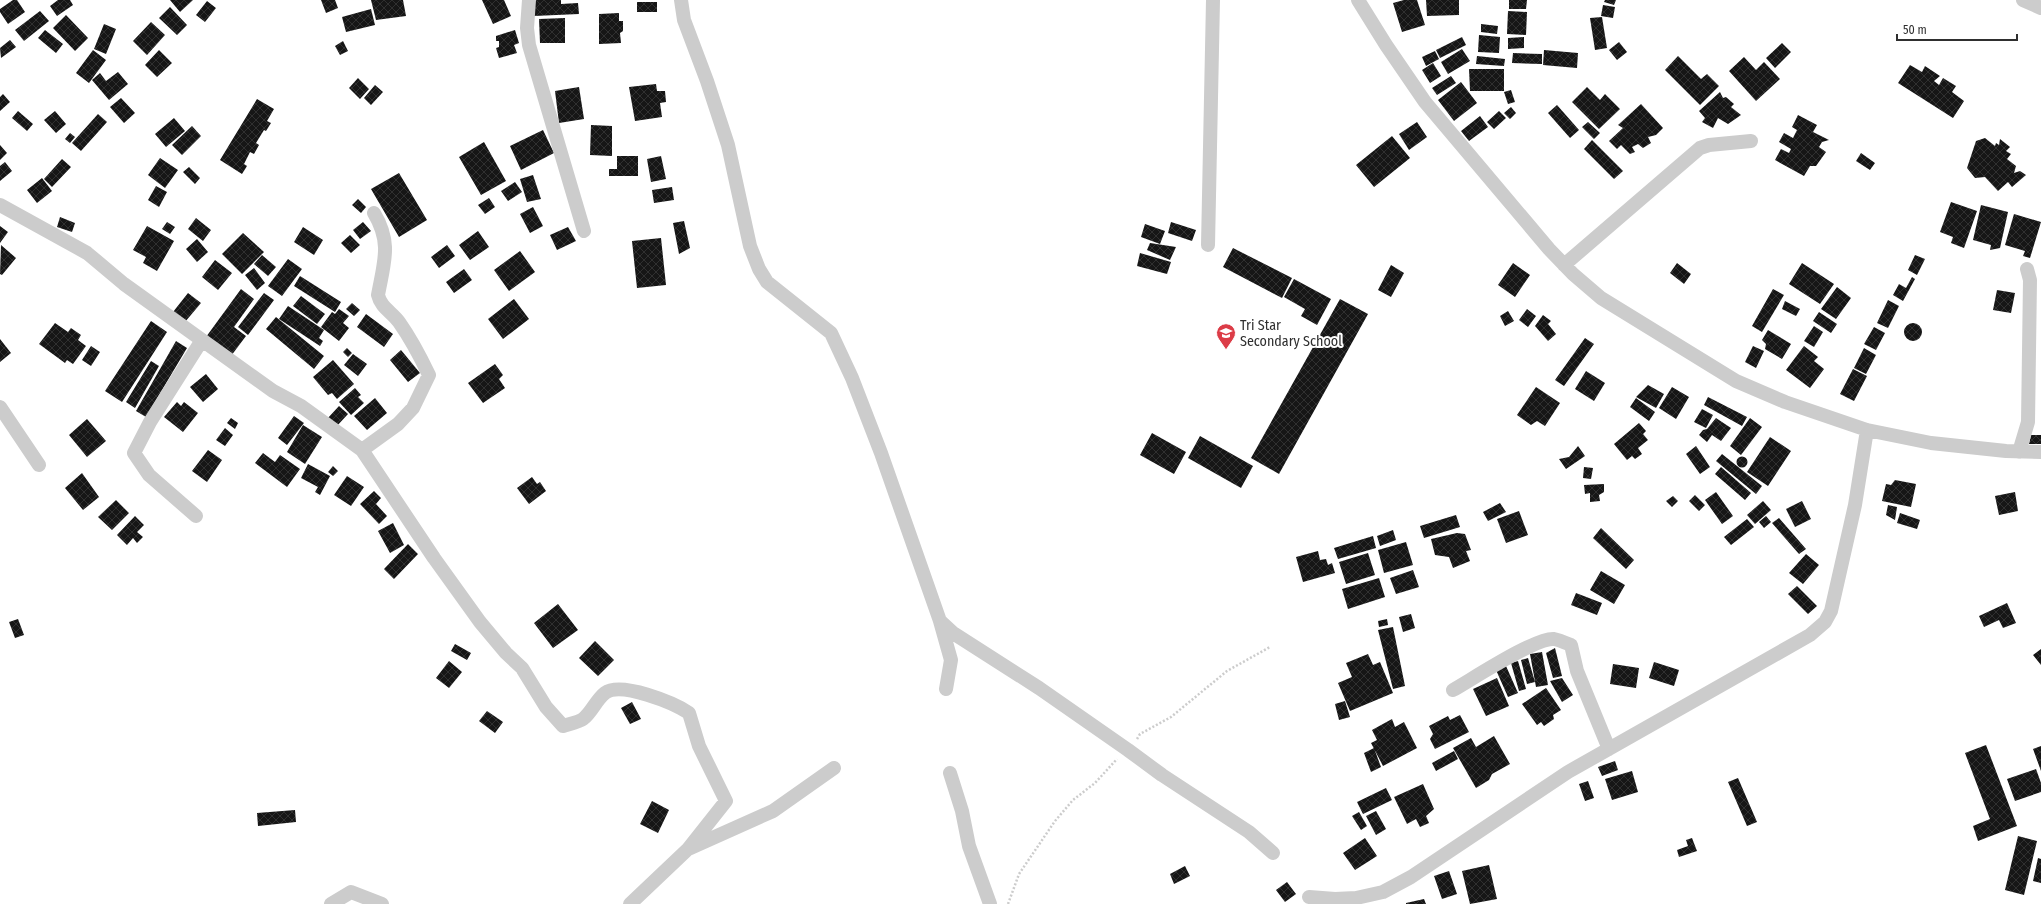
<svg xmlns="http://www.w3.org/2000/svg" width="2041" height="904" font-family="'Fira Sans Condensed',sans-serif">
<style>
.building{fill:url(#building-cross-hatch)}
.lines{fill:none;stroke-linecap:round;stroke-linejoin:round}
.path{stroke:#ccc;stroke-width:2.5;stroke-dasharray:2 2;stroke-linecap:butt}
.street{stroke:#ccc;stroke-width:14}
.labels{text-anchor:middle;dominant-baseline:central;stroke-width:4;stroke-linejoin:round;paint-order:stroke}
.poi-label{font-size:14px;fill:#2f2f2f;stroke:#fff;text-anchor:start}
</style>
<defs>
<pattern id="building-cross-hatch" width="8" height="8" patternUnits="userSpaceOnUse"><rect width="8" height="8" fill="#161616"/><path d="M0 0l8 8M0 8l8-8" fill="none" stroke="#303030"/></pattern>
</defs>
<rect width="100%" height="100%" fill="#fff"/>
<path class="building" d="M 13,0 L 17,0 L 25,12 L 8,24 L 0,12 L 0,9 Z
M 58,0 L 70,0 L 73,5 L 57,16 L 50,6 Z
M 170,0 L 193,0 L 180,12 Z
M 321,0 L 335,0 L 338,8 L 326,13 Z
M 371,0 L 403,0 L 406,16 L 376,20 Z
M 482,0 L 504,0 L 511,16 L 493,24 Z
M 533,0 L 561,0 L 561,4 L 578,3 L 579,14 L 534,16 Z
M 1404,0 L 1417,0 L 1425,25 L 1402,32 L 1393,3 Z
M 1426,0 L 1459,0 L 1459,15 L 1427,16 Z
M 1509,0 L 1527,0 L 1526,9 L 1509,9 Z
M 1605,0 L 1616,0 L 1614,5 L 1604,2 Z
M 207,1 L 216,8 L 205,22 L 196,15 Z
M 637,2 L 657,2 L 657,12 L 637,12 Z
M 1603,5 L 1615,7 L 1613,18 L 1601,16 Z
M 170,7 L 187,25 L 177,35 L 159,18 Z
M 371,9 L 375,25 L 346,32 L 342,17 Z
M 40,11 L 49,21 L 24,41 L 15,30 Z
M 1508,11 L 1527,12 L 1526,35 L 1507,34 Z
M 619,13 L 619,21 L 623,21 L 623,31 L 620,33 L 621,43 L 599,44 L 599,14 Z
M 66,15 L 88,38 L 75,51 L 53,28 Z
M 1602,17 L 1607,48 L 1595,50 L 1590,18 Z
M 565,18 L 565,43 L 540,43 L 539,19 Z
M 151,22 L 165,35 L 147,55 L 133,41 Z
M 104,24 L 116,29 L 106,54 L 94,49 Z
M 1481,24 L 1498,26 L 1497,34 L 1481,32 Z
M 45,30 L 63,44 L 56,53 L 38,38 Z
M 515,30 L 519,43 L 514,45 L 517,53 L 499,58 L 496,48 L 499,47 L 499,41 L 496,41 L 496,36 Z
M 1479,35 L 1500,37 L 1499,53 L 1478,52 Z
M 1462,37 L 1466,45 L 1440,58 L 1436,50 Z
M 1524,37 L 1524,48 L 1508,49 L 1508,38 Z
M 10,40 L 16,47 L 1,58 L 0,48 Z
M 343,41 L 348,51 L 340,55 L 335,46 Z
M 1619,42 L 1627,52 L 1617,60 L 1609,50 Z
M 1782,43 L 1791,52 L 1775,68 L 1766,58 Z
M 1462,49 L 1470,61 L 1448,74 L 1441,62 Z
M 93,50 L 106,60 L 89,83 L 76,73 Z
M 159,50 L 172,63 L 157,77 L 145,65 Z
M 1544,50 L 1578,53 L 1577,68 L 1543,65 Z
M 1435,51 L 1439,59 L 1426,66 L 1422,57 Z
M 1513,53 L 1542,54 L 1542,64 L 1512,63 Z
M 1477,56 L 1505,59 L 1504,66 L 1476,64 Z
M 1678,56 L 1701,79 L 1707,74 L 1719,86 L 1700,105 L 1665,70 Z
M 1744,57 L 1756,70 L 1764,62 L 1780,79 L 1756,101 L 1729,71 Z
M 1433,63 L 1441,76 L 1430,83 L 1422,70 Z
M 1910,65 L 1922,72 L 1925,66 L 1940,76 L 1934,81 L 1939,85 L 1943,78 L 1956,86 L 1952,92 L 1964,101 L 1953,118 L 1898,83 Z
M 1469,69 L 1504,69 L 1504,91 L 1470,91 Z
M 118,72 L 128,84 L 109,100 L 92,80 L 100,73 L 106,81 Z
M 1451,76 L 1456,83 L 1437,95 L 1432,88 Z
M 358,78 L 369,89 L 360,99 L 349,88 Z
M 1461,82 L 1477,103 L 1454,121 L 1438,100 Z
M 656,84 L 657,91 L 665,91 L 666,102 L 660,103 L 662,117 L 635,121 L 629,87 Z
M 375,85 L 383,92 L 371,105 L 364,98 Z
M 579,87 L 584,119 L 559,123 L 555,91 Z
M 1587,87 L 1600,100 L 1605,94 L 1620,109 L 1599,129 L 1572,102 Z
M 1511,90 L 1515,102 L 1508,104 L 1504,92 Z
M 1720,92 L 1723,98 L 1726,97 L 1734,104 L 1731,107 L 1741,115 L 1728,124 L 1718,118 L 1713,128 L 1702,122 L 1705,118 L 1699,111 Z
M 3,94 L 10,102 L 0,111 L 0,97 Z
M 121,98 L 135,113 L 124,123 L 110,107 Z
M 257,99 L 274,109 L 267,121 L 271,123 L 266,131 L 264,130 L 256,143 L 259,145 L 254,154 L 250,152 L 244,164 L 247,166 L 242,174 L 220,160 Z
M 1641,104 L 1663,128 L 1656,135 L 1648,137 L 1651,143 L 1643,148 L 1638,144 L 1632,147 L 1635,152 L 1630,154 L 1621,145 L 1617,149 L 1609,141 L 1623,128 L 1618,125 Z
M 1557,105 L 1579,130 L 1570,138 L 1548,113 Z
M 1511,107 L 1516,113 L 1510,119 L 1504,113 Z
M 18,111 L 33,124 L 27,131 L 12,118 Z
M 55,111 L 66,124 L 56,133 L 44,120 Z
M 1499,111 L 1506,118 L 1494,129 L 1487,122 Z
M 98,114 L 107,122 L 81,151 L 72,143 Z
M 1798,115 L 1817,125 L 1813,132 L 1829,140 L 1822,142 L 1819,147 L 1826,152 L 1816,166 L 1810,166 L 1804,176 L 1775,160 L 1781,149 L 1789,153 L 1791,149 L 1779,142 L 1784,133 L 1793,138 L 1797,130 L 1792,127 Z
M 1480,116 L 1488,127 L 1469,141 L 1461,131 Z
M 174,118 L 185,131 L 166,147 L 155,134 Z
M 1417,122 L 1427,137 L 1409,150 L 1399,134 Z
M 1588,122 L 1600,133 L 1594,139 L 1582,127 Z
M 591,125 L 612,126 L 612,156 L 590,155 Z
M 192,126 L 201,136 L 182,155 L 172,145 Z
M 543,130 L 554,153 L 521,170 L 510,146 Z
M 70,133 L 75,137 L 70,143 L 65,139 Z
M 1392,136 L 1410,158 L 1374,187 L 1356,165 Z
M 1985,138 L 1995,146 L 1996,143 L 1999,145 L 2000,139 L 2010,147 L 2006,151 L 2011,154 L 2007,159 L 2016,166 L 2014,173 L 2020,171 L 2026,175 L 2012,187 L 2008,182 L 1998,191 L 1985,177 L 1975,178 L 1967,168 L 1976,141 Z
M 1592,140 L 1623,171 L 1614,179 L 1584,149 Z
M 484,142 L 506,181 L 481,195 L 459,157 Z
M 0,145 L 7,153 L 0,160 Z
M 1861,153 L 1875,163 L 1870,170 L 1856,161 Z
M 617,156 L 638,156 L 638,176 L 609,176 L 609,169 L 617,169 Z
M 661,156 L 666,179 L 651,182 L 647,159 Z
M 160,158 L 178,170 L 165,188 L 148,175 Z
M 62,159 L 71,167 L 52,187 L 44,179 Z
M 5,162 L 12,171 L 0,181 L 0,166 Z
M 189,167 L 200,178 L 195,184 L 183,172 Z
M 399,173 L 427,220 L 399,237 L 371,189 Z
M 533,175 L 541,199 L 527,202 L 520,179 Z
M 42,178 L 52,191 L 37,203 L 27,190 Z
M 515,182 L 522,192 L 508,201 L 501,191 Z
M 156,186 L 167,192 L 159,207 L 148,200 Z
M 672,187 L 674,200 L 654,203 L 652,190 Z
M 489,198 L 495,207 L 485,214 L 478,205 Z
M 358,199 L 366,207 L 361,213 L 352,205 Z
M 1951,202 L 1977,211 L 1964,248 L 1951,243 L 1953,237 L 1940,232 Z
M 1981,205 L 2008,212 L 2000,248 L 1990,250 L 1991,245 L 1973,240 Z
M 533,207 L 543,226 L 530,233 L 520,214 Z
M 2014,214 L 2041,222 L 2030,258 L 2023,256 L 2025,251 L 2005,245 Z
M 60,217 L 75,223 L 72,232 L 57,227 Z
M 196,218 L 211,230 L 203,241 L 188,229 Z
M 684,221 L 690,248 L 679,254 L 673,223 Z
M 167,222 L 175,227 L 170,234 L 162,229 Z
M 363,222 L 371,231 L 360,239 L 353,230 Z
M 1171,222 L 1196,230 L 1192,241 L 1168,233 Z
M 1145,224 L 1165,231 L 1160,244 L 1141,237 Z
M 0,226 L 8,232 L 0,243 Z
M 147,226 L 174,241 L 157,271 L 143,263 L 146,257 L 133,250 Z
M 303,227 L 323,240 L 314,255 L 294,242 Z
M 568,227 L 576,241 L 557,250 L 550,235 Z
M 478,231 L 489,247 L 470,260 L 459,245 Z
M 243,233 L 264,252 L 242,274 L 222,254 Z
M 350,235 L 360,245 L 351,253 L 341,243 Z
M 661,238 L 666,285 L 637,288 L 632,241 Z
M 197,239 L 208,252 L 197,262 L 186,249 Z
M 1150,243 L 1176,247 L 1170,260 L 1147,250 Z
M 1,245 L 16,258 L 2,275 L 0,274 Z
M 447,245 L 455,256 L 439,268 L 431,257 Z
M 1233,248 L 1292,278 L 1282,298 L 1223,267 Z
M 520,251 L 535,272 L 509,291 L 494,270 Z
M 1140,253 L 1171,262 L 1167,274 L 1137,266 Z
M 262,255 L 276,267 L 268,276 L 254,264 Z
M 1915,255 L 1925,259 L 1917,275 L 1908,270 Z
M 288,259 L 302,269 L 282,296 L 268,286 Z
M 215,260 L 232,273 L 218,290 L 202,277 Z
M 1513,263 L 1530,275 L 1515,297 L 1498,285 Z
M 1677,263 L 1691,274 L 1684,284 L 1670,273 Z
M 1802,263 L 1834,284 L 1820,304 L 1789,284 Z
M 1391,265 L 1404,273 L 1391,297 L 1378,290 Z
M 254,268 L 265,283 L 257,290 L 245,275 Z
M 464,269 L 472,280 L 454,293 L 446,282 Z
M 300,276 L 341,302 L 335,312 L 294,286 Z
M 1912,277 L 1915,279 L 1903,301 L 1893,295 L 1899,284 L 1906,288 Z
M 1294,279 L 1331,299 L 1317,325 L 1301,316 L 1305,309 L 1284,297 Z
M 1837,287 L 1851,298 L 1836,319 L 1821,309 Z
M 241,289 L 254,299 L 234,327 L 246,336 L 231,356 L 206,337 Z
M 1773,289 L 1784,295 L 1762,332 L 1752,326 Z
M 1997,290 L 2015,293 L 2011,313 L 1993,310 Z
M 188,293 L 201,303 L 185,322 L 173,312 Z
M 264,293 L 274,300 L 248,335 L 238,327 Z
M 301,296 L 325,314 L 317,324 L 293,306 Z
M 514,299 L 529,319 L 503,339 L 488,319 Z
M 1340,299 L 1368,314 L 1279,474 L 1251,458 Z
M 1888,300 L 1899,306 L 1888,328 L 1877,323 Z
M 1785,301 L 1800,309 L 1796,316 L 1782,309 Z
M 352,303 L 360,310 L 354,316 L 346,309 Z
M 288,306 L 324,330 L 319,338 L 323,341 L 320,346 L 279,319 Z
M 339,309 L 349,316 L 343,323 L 349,328 L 339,341 L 321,327 L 332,312 L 335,314 Z
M 1527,309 L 1536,316 L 1528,327 L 1519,320 Z
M 1508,311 L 1514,321 L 1505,326 L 1500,316 Z
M 1819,312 L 1837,324 L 1831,333 L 1813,321 Z
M 366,314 L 393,334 L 384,347 L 357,327 Z
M 1543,315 L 1551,321 L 1548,324 L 1556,334 L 1548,341 L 1535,326 Z
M 276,317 L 324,356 L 314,369 L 266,329 Z
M 151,321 L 167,332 L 122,402 L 105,391 Z
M1904 332a9 9 0 1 1 18 0a9 9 0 1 1-18 0Z
M 55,323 L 68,332 L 71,328 L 81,335 L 78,340 L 86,346 L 73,364 L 67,360 L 65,363 L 39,344 Z
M 1814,326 L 1823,332 L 1814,347 L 1804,341 Z
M 1874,327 L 1885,333 L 1876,350 L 1864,344 Z
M 1768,330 L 1791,344 L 1782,359 L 1765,349 L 1766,344 L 1762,340 Z
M 1585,338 L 1594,344 L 1564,386 L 1555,380 Z
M 0,339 L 11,353 L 0,362 Z
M 176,341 L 187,348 L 146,417 L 136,411 Z
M 91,346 L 100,352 L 91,366 L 82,360 Z
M 1753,346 L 1764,351 L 1756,368 L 1745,362 Z
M 1804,346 L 1818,357 L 1814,361 L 1824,369 L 1810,388 L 1786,370 Z
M 347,348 L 352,353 L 348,357 L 343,352 Z
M 1864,348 L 1876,355 L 1866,374 L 1854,368 Z
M 401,350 L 420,373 L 408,382 L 390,360 Z
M 353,354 L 367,364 L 358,376 L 344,365 Z
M 333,360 L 354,384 L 337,399 L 332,393 L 328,395 L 313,377 Z
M 151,361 L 159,366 L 135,408 L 126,402 Z
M 495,364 L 503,375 L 499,379 L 505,388 L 483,403 L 468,383 Z
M 1853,369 L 1867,376 L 1854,401 L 1840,394 Z
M 1586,371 L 1605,383 L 1594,401 L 1575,389 Z
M 206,374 L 218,389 L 203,402 L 190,387 Z
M 1648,385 L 1664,394 L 1656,408 L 1636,397 Z
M 1536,387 L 1560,403 L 1545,426 L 1537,421 L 1531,425 L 1517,415 Z
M 1672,387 L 1689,397 L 1676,419 L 1659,408 Z
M 355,388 L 361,395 L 358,397 L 364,403 L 351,415 L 339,402 Z
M 1708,397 L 1747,417 L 1742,426 L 1704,405 Z
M 375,398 L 387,413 L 367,430 L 354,416 Z
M 1636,398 L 1655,412 L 1649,421 L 1630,407 Z
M 177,402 L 181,406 L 184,402 L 198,413 L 183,432 L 164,417 Z
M 339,406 L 348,414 L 336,427 L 327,419 Z
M 1702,409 L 1713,415 L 1706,428 L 1694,422 Z
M 294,416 L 304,423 L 287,445 L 278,438 Z
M 231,418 L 238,423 L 235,429 L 227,423 Z
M 1716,418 L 1731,428 L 1721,441 L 1712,435 L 1707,442 L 1699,435 L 1703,430 L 1707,429 Z
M 1750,418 L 1762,427 L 1741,455 L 1730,446 Z
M 87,419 L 106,441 L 87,457 L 69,435 Z
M 1639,423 L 1646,431 L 1643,434 L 1648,440 L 1638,448 L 1642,454 L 1635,459 L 1632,456 L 1627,460 L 1614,444 Z
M 303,425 L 322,437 L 305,464 L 287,452 Z
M 225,428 L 233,435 L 225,446 L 216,440 Z
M 1152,433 L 1186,452 L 1174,474 L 1140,455 Z
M 2031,435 L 2041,435 L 2041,444 L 2029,444 Z
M 1200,436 L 1253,466 L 1241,488 L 1188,458 Z
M 1770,437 L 1791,451 L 1768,486 L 1747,472 Z
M 1578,446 L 1585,456 L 1566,469 L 1559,459 L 1569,457 Z
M 1696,446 L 1710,467 L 1700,474 L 1686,454 Z
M 208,450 L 222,460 L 207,482 L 192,471 Z
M 263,453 L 275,462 L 280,455 L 300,469 L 287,487 L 255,463 Z
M 1722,454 L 1762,486 L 1756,494 L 1716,461 Z
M1736.5 462a5.5 5.5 0 1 1 11 0a5.5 5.5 0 1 1-11 0Z
M 308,464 L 330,476 L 320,495 L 315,492 L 318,487 L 301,478 Z
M 333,466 L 338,471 L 333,476 L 328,472 Z
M 1584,467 L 1593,468 L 1591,479 L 1583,478 Z
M 1721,467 L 1751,493 L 1745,500 L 1715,474 Z
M 82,473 L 99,497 L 83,510 L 65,488 Z
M 347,476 L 364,487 L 351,506 L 334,495 Z
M 532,477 L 537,484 L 540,482 L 546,491 L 529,504 L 517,488 Z
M 1895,480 L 1916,484 L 1911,507 L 1882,501 L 1886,484 L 1891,485 Z
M 1604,484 L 1604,492 L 1599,495 L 1600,501 L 1590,502 L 1590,493 L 1585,494 L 1584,485 Z
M 374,491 L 381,498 L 376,504 L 387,516 L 379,524 L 360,504 Z
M 1716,492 L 1733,516 L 1722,524 L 1705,500 Z
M 2015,492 L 2018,511 L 1999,515 L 1995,496 Z
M 1695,495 L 1705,505 L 1699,511 L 1689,501 Z
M 1673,496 L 1678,501 L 1672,507 L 1666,501 Z
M 116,500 L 129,513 L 112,530 L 98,517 Z
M 1763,501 L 1771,510 L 1755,524 L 1747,515 Z
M 1802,501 L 1811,519 L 1795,527 L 1786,509 Z
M 1500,503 L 1506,512 L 1488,521 L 1483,512 Z
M 1888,505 L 1897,507 L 1895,520 L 1886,515 Z
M 1519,511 L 1528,535 L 1506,543 L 1497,519 Z
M 1900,513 L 1920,520 L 1917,529 L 1897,523 Z
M 1456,515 L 1460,527 L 1424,538 L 1420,526 Z
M 135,516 L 144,525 L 137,532 L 143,537 L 137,543 L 133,538 L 127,545 L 117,535 Z
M 1766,516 L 1771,522 L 1764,528 L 1759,522 Z
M 1779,518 L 1806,549 L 1799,554 L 1772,523 Z
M 1747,519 L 1754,527 L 1731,545 L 1724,537 Z
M 393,523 L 404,545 L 390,553 L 378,531 Z
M 1601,528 L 1634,560 L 1626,569 L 1593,538 Z
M 1393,530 L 1396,540 L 1380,546 L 1377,536 Z
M 1457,533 L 1465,534 L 1471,550 L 1466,551 L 1470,561 L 1453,568 L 1449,557 L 1435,555 L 1431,539 Z
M 1373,536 L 1376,548 L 1338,559 L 1334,548 Z
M 1406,542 L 1413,565 L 1384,573 L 1378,550 Z
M 408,544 L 418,554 L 394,579 L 384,569 Z
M 1318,551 L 1320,560 L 1326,559 L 1328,565 L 1332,563 L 1335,573 L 1303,582 L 1296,557 Z
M 1368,553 L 1375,575 L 1346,584 L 1339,562 Z
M 1806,554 L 1819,565 L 1803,584 L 1789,573 Z
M 1413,570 L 1419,587 L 1396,594 L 1390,578 Z
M 1601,571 L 1625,585 L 1614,604 L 1590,590 Z
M 1379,578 L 1385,597 L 1348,609 L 1342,589 Z
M 1797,586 L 1817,606 L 1808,614 L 1788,594 Z
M 1576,593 L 1602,603 L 1597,615 L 1571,605 Z
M 2007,603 L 2016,623 L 2003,628 L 1999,620 L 1984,627 L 1979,616 Z
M 558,604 L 578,630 L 553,648 L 534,623 Z
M 1411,614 L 1415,628 L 1403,632 L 1399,617 Z
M 18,619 L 24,635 L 15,638 L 9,622 Z
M 1387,619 L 1388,625 L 1379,627 L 1378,621 Z
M 1393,627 L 1405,686 L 1393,689 L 1378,630 Z
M 595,641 L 614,660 L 598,676 L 579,658 Z
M 455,644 L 471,653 L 467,660 L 451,651 Z
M 1555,648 L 1562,676 L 1553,678 L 1546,653 Z
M 2041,649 L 2041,665 L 2033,655 Z
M 1542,652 L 1548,685 L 1536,687 L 1530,654 Z
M 1368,654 L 1373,665 L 1380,662 L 1393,693 L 1350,711 L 1338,683 L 1352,677 L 1346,663 Z
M 1528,658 L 1535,682 L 1527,684 L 1521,660 Z
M 449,661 L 462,672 L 449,688 L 436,678 Z
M 1518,661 L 1526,689 L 1519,691 L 1511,663 Z
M 1654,662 L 1679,670 L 1674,686 L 1649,678 Z
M 1613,664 L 1639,668 L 1636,688 L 1610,684 Z
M 1506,666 L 1518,693 L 1508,697 L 1496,670 Z
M 1497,678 L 1509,706 L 1486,716 L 1473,689 Z
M 1562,678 L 1573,695 L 1562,702 L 1550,681 Z
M 1546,688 L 1561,710 L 1553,715 L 1554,719 L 1544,726 L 1541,722 L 1537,725 L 1522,704 Z
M 1345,701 L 1350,717 L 1339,720 L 1335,704 Z
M 632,702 L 641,719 L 630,724 L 621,708 Z
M 487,711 L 503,722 L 495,733 L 479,721 Z
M 1460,715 L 1469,732 L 1435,749 L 1430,739 L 1433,734 L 1429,726 L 1448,716 L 1450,720 Z
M 1392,719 L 1395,727 L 1404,722 L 1417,748 L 1383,766 L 1371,743 L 1377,740 L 1372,730 Z
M 1494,736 L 1510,764 L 1492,774 L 1489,780 L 1476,788 L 1453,748 L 1471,738 L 1476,747 Z
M 1986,745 L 2017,826 L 1978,841 L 1973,826 L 1990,819 L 1965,753 Z
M 2041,746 L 2041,771 L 2033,749 Z
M 1374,748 L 1381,767 L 1371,772 L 1364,753 Z
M 1454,751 L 1458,759 L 1436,771 L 1432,763 Z
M 1615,761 L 1618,770 L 1602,776 L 1598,767 Z
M 2036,769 L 2041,783 L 2041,792 L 2015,801 L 2007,779 Z
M 1632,771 L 1638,792 L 1612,800 L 1605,779 Z
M 1738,778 L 1757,822 L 1747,826 L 1728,782 Z
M 1588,781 L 1594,798 L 1585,801 L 1579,784 Z
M 1423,784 L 1434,809 L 1426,816 L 1429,823 L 1420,827 L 1416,819 L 1407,824 L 1394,797 Z
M 1386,788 L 1392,800 L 1363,814 L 1357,802 Z
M 652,801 L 669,810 L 658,833 L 640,824 Z
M 295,810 L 296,822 L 258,826 L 257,813 Z
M 1376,811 L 1386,829 L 1376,835 L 1366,816 Z
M 1359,812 L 1367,826 L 1361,830 L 1352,816 Z
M 2018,836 L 2037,841 L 2024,895 L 2005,890 Z
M 1365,838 L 1377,856 L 1355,870 L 1343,853 Z
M 1692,838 L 1697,851 L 1679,857 L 1677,850 L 1688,846 L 1686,840 Z
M 2038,858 L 2041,859 L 2041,883 L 2033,881 Z
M 1489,865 L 1497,899 L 1470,904 L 1462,871 Z
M 1185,866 L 1190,876 L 1174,884 L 1170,874 Z
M 1449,871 L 1457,894 L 1442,899 L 1434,876 Z
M 1287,882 L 1296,894 L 1285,902 L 1276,890 Z
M 1424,899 L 1426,904 L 1406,904 L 1406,903 Z"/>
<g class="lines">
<path class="path" d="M 1137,739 L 1140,734 L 1171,717 L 1227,671 L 1270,647
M 1008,904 L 1019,874 L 1055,821 L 1073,800 L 1095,783 L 1117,759"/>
<path class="street" d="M 529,0 L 527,28 L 529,45 L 584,231
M 681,0 L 684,20 L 707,81 L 728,145 L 750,246 L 759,269 L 767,282 L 831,333 L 852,378 L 881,453 L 940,621 L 951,660 L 946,689
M 1358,0 L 1386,45 L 1425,102 L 1549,249 L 1573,274 L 1601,298 L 1736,381 L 1785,402 L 1867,430 L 1931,443 L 2006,451 L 2041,452
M 2023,0 L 2041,8
M 0,205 L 87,253 L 124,284 L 273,391 L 301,406 L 362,450 L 434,558 L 480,622 L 506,653 L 522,668 L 546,707 L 563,726 C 569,724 579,722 583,719 C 592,712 596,700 605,693 C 621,681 674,703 689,713 L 699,746 L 726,801 L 688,849
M 1208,245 L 1213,0
M 1564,265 L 1700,148 L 1709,145 L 1751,141
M 0,407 L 39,465
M 362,450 L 398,424 L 413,408 L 429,375 C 420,356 411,339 399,322 C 392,312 381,308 378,295 C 384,262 392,243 374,213
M 2019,452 L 2028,422 L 2030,280 L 2027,269
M 196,516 L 149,475 L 134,453 L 150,422 L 202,340
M 940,621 L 953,633 L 1039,688 L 1128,750 L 1162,775 L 1249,832 L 1273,853
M 1453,690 C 1471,680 1536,637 1554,639 C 1559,640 1566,643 1571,645 L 1577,671 L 1609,749
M 950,773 L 962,811 L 969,846 L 990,904
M 1309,897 L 1335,899 L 1356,898 L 1383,892 L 1411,877 L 1568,772 L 1810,635 L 1825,622 L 1831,611 L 1855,505 L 1867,430
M 331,904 L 351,892 L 382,904
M 630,904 L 688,849 L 773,811 L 834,768"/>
</g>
<defs>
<symbol id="school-pin" viewBox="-11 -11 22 30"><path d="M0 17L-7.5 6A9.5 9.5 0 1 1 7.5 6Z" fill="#dc3c47" stroke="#fff"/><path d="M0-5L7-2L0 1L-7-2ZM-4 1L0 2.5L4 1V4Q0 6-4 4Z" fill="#fff"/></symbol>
</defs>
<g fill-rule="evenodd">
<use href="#school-pin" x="1215" y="322" width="22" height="30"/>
</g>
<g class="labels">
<g class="poi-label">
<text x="1240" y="325">Tri Star<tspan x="1240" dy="16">Secondary School</tspan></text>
</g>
</g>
<path d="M1897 34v6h120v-6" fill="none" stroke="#2f2f2f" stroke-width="2"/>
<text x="1903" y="34" font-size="12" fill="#2f2f2f" stroke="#ffffff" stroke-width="3" paint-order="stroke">50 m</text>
</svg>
